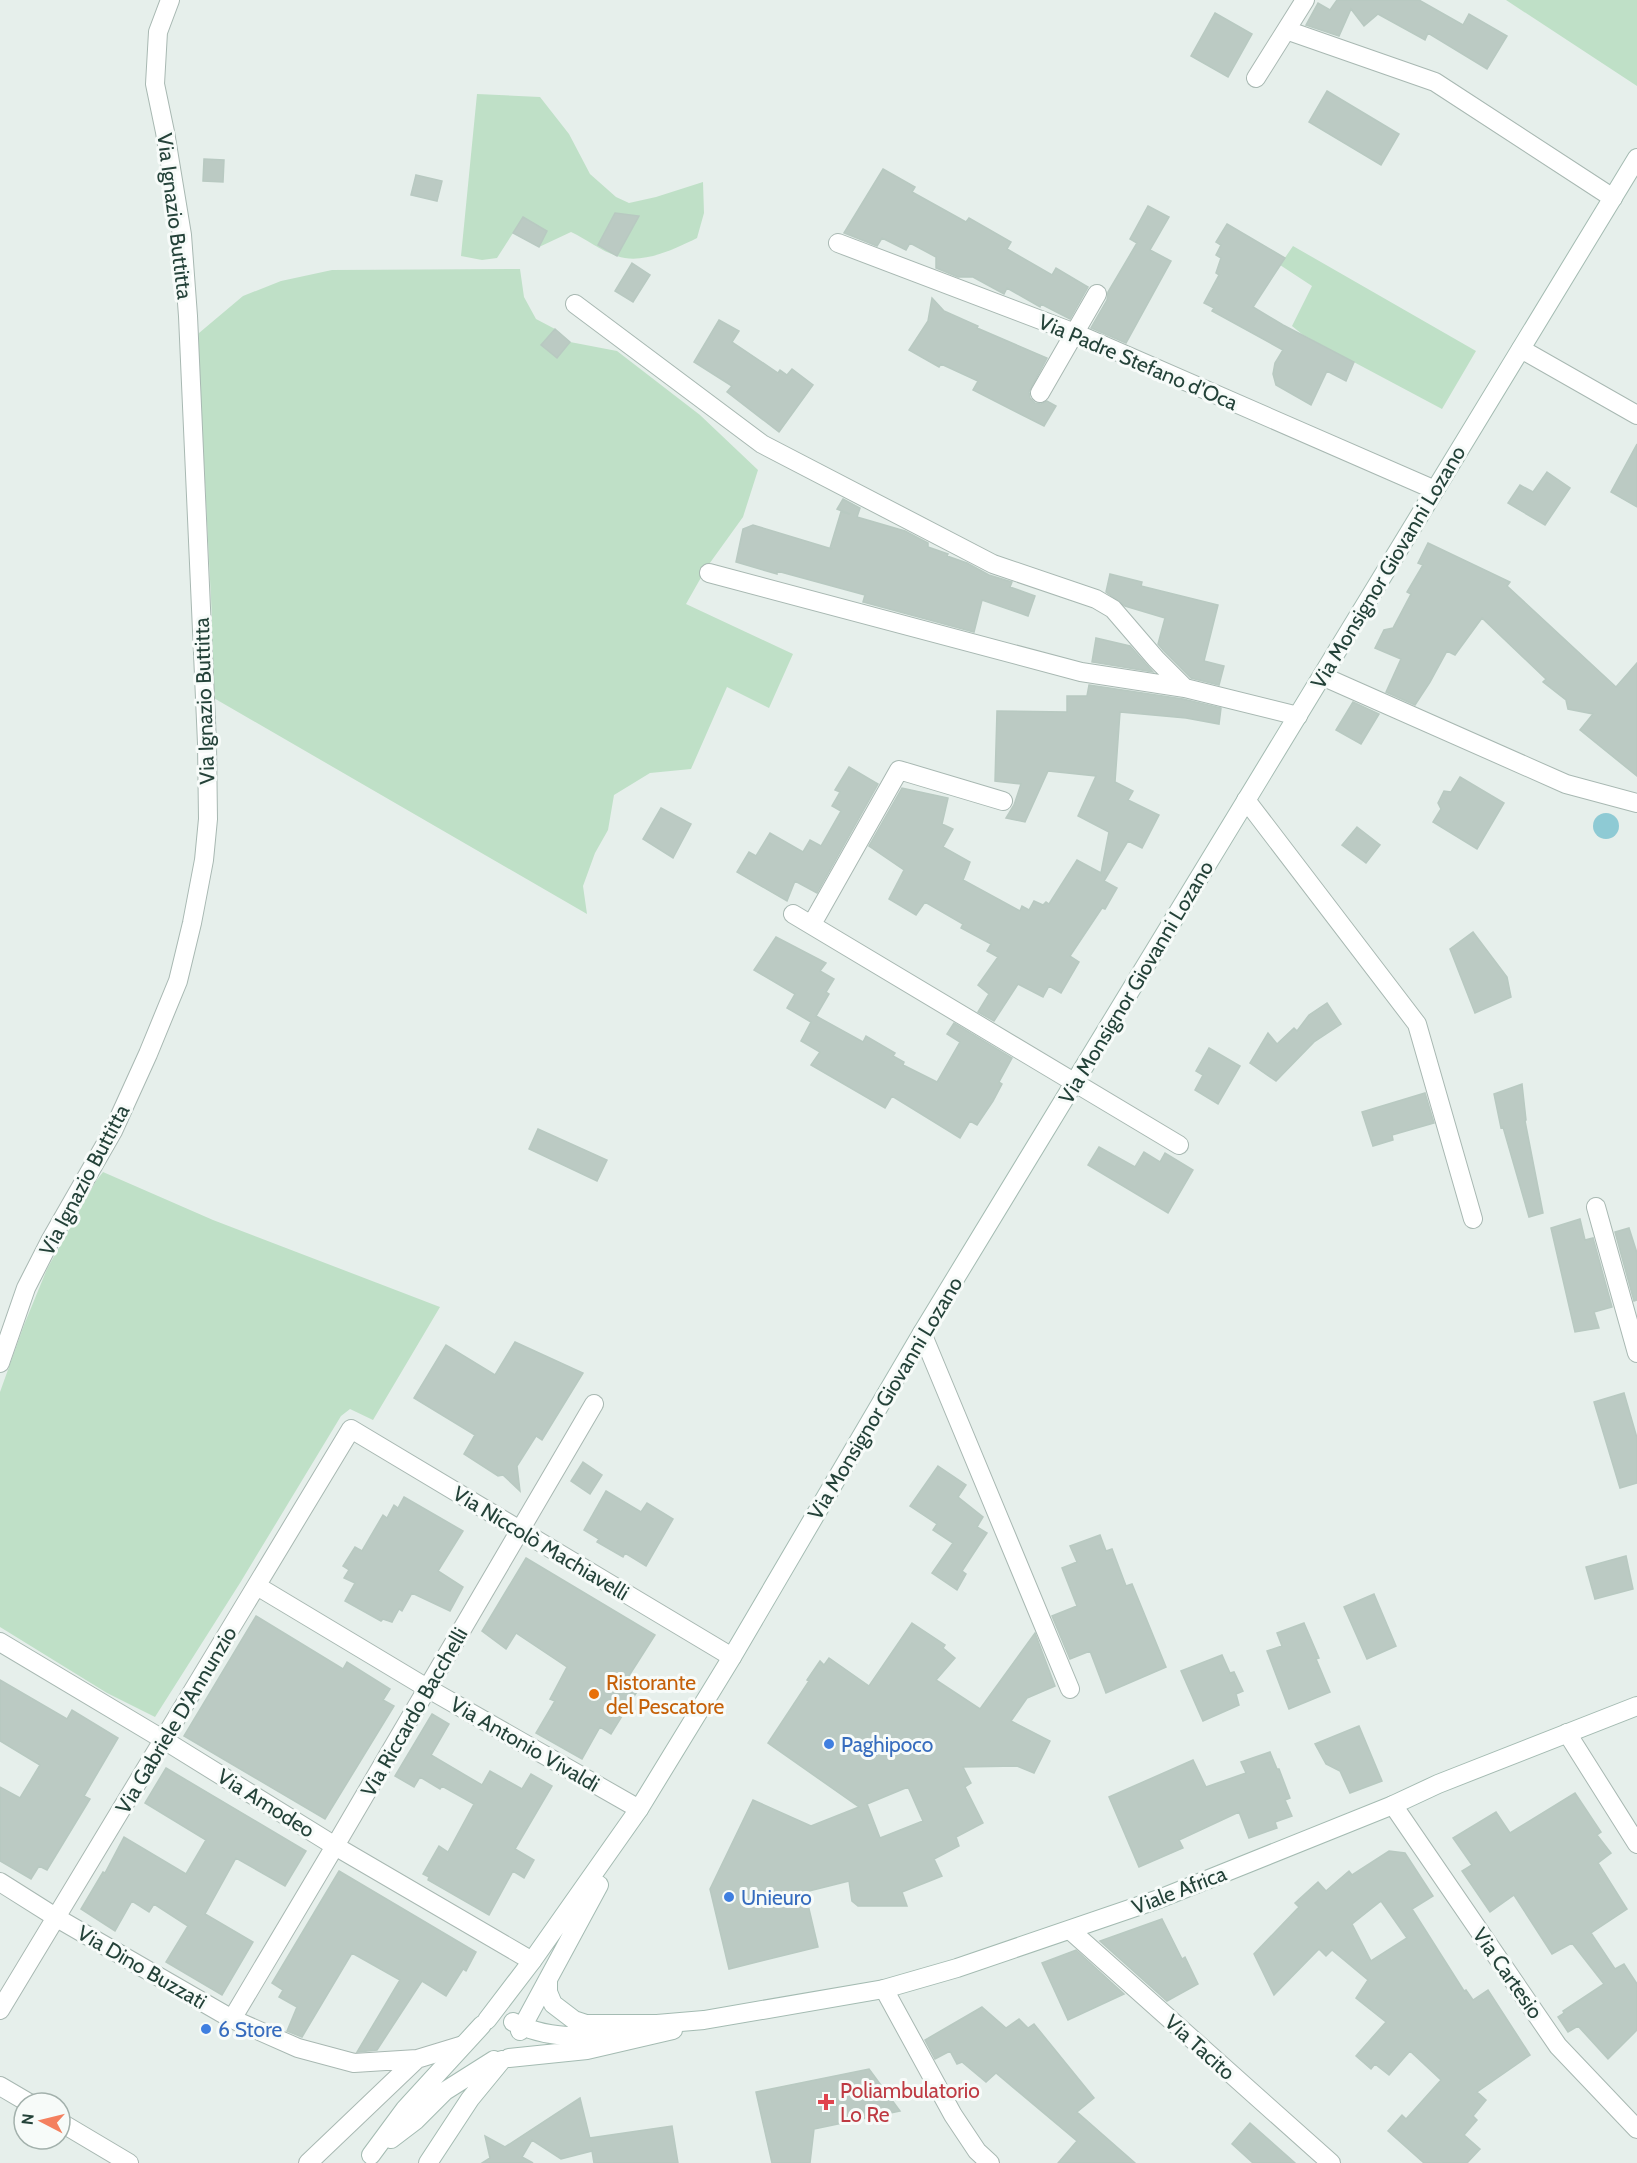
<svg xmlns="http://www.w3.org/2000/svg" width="1637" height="2163" font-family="Cabin,sans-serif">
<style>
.green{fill:#bfe0c7}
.water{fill:#8ecad4}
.building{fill:#bbcac3;stroke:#b8c9c1;stroke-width:1.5;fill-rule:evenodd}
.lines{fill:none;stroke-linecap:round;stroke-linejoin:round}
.minor-casing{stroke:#a8b8b2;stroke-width:20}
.secondary-casing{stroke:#a4bbb2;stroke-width:20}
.minor{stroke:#fff;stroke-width:18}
.secondary{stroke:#fff;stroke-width:18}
.food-dot{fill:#e8710a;stroke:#f7fbf9;stroke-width:2}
.shop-dot{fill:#3f7fe0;stroke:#f7fbf9;stroke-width:2}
.health-dot{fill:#e0444e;stroke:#f7fbf9;stroke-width:2}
.labels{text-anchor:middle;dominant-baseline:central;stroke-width:6;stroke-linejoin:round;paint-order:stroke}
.street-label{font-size:21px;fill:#244239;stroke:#f7fbf9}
.food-label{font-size:21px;fill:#c56008;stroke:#f7fbf9;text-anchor:start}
.shop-label{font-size:21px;fill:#366cbe;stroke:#f7fbf9;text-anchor:start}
.health-label{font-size:21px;fill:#be3a42;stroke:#f7fbf9;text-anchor:start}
</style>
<rect width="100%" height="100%" fill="#e6efeb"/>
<path class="green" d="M 1506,0 L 1637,0 L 1637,86 Z
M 477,94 L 540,97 L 569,134 L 590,174 L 616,197 L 629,203 L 656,197 L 703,182 L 704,213 L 697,238 C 675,249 642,265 617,256 C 601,251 586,239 571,232 L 539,247 L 513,233 L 497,258 L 482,260 L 461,256 Z
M 1293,246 L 1476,351 L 1442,409 L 1303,335 L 1292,326 L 1312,286 L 1280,265 Z
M 520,269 L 524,297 L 536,319 L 555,329 L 570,342 L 617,351 L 700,415 L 758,470 L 743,517 L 707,567 L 686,604 L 793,654 L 769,708 L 727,687 L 691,769 L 650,773 L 614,795 L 608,830 L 595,853 L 583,886 L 587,914 L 212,697 L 212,618 L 198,346 L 199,333 L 243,296 L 281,281 L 332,270 Z
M 103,1172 L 213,1220 L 440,1307 L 373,1420 L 350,1409 L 341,1416 L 240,1583 L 155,1717 L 107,1693 L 0,1627 L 0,1392 L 24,1325 L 47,1269 L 96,1181 Z"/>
<path class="water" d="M1593 826a13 13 0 1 1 26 0a13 13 0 1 1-26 0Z"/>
<path class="building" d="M 1337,0 L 1419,0 L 1463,25 L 1469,14 L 1507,36 L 1487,69 L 1428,33 L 1425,40 L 1378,14 L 1364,26 L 1351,9 L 1339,36 L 1306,25 L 1318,3 L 1330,10 Z
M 1215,13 L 1252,34 L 1228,77 L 1191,56 Z
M 1327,91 L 1399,134 L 1381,165 L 1309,122 Z
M 204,159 L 224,160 L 223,182 L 203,181 Z
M 883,169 L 915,187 L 912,192 L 966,222 L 969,218 L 1011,242 L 1007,249 L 1052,275 L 1056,268 L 1088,287 L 1070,319 L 1041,304 L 1040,307 L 1007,288 L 1004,294 L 973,277 L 958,277 L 936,268 L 936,257 L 910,243 L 906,250 L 882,238 L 877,246 L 844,233 Z
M 416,175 L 442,181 L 437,201 L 411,195 Z
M 1148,206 L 1169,217 L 1150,250 L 1171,261 L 1126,343 L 1091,328 L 1107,300 L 1108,292 L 1137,243 L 1130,239 Z
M 615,213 L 639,216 L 617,256 L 598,245 Z
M 523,217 L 547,231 L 539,247 L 513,233 Z
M 1227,224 L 1285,258 L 1253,307 L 1283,325 L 1354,362 L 1346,381 L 1327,371 L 1311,405 L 1276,385 L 1273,374 L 1275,363 L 1283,350 L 1212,311 L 1214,308 L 1204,303 L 1219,275 L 1216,273 L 1221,258 L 1216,255 L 1221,245 L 1216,242 Z
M 632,263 L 650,275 L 633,302 L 615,291 Z
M 932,298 L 944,311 L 978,326 L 977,328 L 1047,358 L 1029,392 L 1030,398 L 1035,403 L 1041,404 L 1047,401 L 1056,406 L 1044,426 L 973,390 L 978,381 L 941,364 L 939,367 L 909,350 L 928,321 Z
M 719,320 L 739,331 L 732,342 L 778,373 L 780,370 L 787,375 L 792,369 L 813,385 L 779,432 L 727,392 L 732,386 L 694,362 Z
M 555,329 L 570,342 L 557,358 L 541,345 Z
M 1637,444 L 1637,507 L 1611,492 Z
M 1547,472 L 1570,488 L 1545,525 L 1508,503 L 1520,485 L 1533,492 Z
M 843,499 L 860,508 L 857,517 L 905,531 L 928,543 L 928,547 L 948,554 L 947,556 L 967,563 L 989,575 L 1012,582 L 1010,587 L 1035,596 L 1028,616 L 982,600 L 974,632 L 863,602 L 865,595 L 777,571 L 777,574 L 736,562 L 743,529 L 753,525 L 832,549 L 830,548 L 841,512 L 850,514 L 837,509 Z
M 1428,543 L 1510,582 L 1507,586 L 1616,687 L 1637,663 L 1637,776 L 1580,730 L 1593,714 L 1568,709 L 1566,700 L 1543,682 L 1546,679 L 1482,618 L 1455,655 L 1447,651 L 1430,682 L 1415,705 L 1386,692 L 1401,659 L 1375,648 L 1384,630 L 1393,628 L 1411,594 L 1407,592 L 1423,565 L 1418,563 Z
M 1110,574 L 1142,582 L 1141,586 L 1218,605 L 1204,661 L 1224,666 L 1219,685 L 1191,678 L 1164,651 L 1158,644 L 1165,618 L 1125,606 L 1106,592 Z
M 1096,638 L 1130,646 L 1153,672 L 1092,662 Z
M 1089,685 L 1183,699 L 1221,708 L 1219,724 L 1186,718 L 1120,712 L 1115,782 L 1133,791 L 1128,800 L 1159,815 L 1142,848 L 1128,841 L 1104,881 L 1117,888 L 1105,909 L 1102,908 L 1070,956 L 1079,962 L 1061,993 L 1049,986 L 1043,997 L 1018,984 L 994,1021 L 978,1012 L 989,994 L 978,985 L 998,957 L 987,951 L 991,944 L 961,928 L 963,924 L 925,902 L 916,915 L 889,899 L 904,870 L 869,846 L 902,788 L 948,798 L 942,824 L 953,829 L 943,847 L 970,862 L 963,880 L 1020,911 L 1022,906 L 1029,910 L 1034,901 L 1043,905 L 1046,902 L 1049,904 L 1077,860 L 1101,873 L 1109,832 L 1078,816 L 1096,776 L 1048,771 L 1025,822 L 1006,818 L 1014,805 L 1021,784 L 995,781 L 997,711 L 1067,712 L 1067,696 L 1087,696 Z
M 1353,702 L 1379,714 L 1361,744 L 1336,730 Z
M 849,767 L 878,784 L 817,893 L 795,881 L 787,901 L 737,872 L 749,852 L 756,856 L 770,833 L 803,852 L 810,840 L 821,846 L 841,811 L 832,806 L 840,792 L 835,790 Z
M 1460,777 L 1504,803 L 1477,849 L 1433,822 L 1441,809 L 1438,803 L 1444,791 L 1451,792 Z
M 661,808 L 691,824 L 673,858 L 643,839 Z
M 1357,827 L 1380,845 L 1366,863 L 1342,845 Z
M 1473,932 L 1507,977 L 1511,997 L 1475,1013 L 1450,949 Z
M 776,937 L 826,963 L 820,971 L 834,979 L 826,992 L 829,994 L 816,1016 L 863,1042 L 866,1036 L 895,1053 L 893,1056 L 904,1062 L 903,1065 L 937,1082 L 960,1042 L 947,1034 L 954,1023 L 1012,1058 L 999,1082 L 1002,1084 L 993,1101 L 977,1125 L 970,1121 L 960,1138 L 892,1096 L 885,1108 L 811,1065 L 820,1052 L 801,1041 L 811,1022 L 787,1008 L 795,994 L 754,970 Z
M 1327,1003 L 1341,1024 L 1314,1042 L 1276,1081 L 1250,1063 L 1268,1033 L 1277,1044 L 1294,1028 L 1297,1031 L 1309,1015 Z
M 1209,1048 L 1240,1066 L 1218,1104 L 1195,1090 L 1203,1075 L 1196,1071 Z
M 1522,1084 L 1526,1120 L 1525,1121 L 1543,1213 L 1529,1217 L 1503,1127 L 1501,1128 L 1494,1094 Z
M 1425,1093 L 1434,1123 L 1392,1135 L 1393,1140 L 1373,1146 L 1362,1112 Z
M 538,1129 L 607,1160 L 597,1181 L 529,1149 Z
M 1099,1147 L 1135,1167 L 1144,1152 L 1160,1162 L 1165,1153 L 1193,1170 L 1168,1213 L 1088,1165 Z
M 1580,1219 L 1585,1240 L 1593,1238 L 1612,1307 L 1594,1312 L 1599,1328 L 1575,1332 L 1551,1228 Z
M 1629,1228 L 1637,1253 L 1637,1300 L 1634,1301 L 1615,1232 Z
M 515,1342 L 583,1373 L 542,1440 L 536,1436 L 517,1466 L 520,1491 L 503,1475 L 498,1476 L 464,1454 L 475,1435 L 414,1398 L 446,1345 L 495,1375 Z
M 1624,1393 L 1637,1438 L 1637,1483 L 1620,1488 L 1594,1402 Z
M 583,1462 L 602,1475 L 590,1494 L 571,1481 Z
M 938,1466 L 966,1485 L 958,1497 L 983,1517 L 977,1527 L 987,1533 L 962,1571 L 966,1574 L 957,1590 L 932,1573 L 953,1543 L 933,1530 L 937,1524 L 910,1506 Z
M 606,1491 L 641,1512 L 647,1503 L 673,1519 L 646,1566 L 625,1553 L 623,1557 L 597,1542 L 599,1539 L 584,1530 Z
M 404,1497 L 463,1531 L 438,1571 L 463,1587 L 450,1611 L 412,1593 L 402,1611 L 399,1609 L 392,1622 L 383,1619 L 381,1621 L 345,1601 L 355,1583 L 344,1578 L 349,1570 L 343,1566 L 355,1547 L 362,1551 L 383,1515 L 387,1518 L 394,1505 L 398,1508 Z
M 1100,1535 L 1106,1551 L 1112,1549 L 1126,1586 L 1132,1584 L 1166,1667 L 1106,1693 L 1090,1651 L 1070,1659 L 1052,1616 L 1077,1606 L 1062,1568 L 1077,1562 L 1070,1546 Z
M 1626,1556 L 1633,1589 L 1595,1599 L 1586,1567 Z
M 526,1558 L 655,1635 L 625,1682 L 638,1690 L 611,1734 L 600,1727 L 582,1759 L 536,1733 L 555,1701 L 550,1699 L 567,1667 L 516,1633 L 506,1649 L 482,1631 Z
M 1374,1594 L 1396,1646 L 1367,1659 L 1344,1607 Z
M 256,1616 L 343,1669 L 347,1662 L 390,1689 L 383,1700 L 394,1706 L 325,1819 L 184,1736 Z
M 912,1623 L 945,1645 L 943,1648 L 955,1658 L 936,1680 L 980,1709 L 1035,1633 L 1055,1686 L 1027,1698 L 1011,1721 L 1050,1741 L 1034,1773 L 1017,1766 L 963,1767 L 971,1783 L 965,1787 L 983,1823 L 956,1837 L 959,1846 L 934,1859 L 942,1876 L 902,1892 L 907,1906 L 858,1906 L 852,1901 L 849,1881 L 805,1892 L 818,1947 L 729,1969 L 710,1889 L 753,1800 L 811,1826 L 859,1807 L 768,1743 L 809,1681 L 807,1680 L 820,1661 L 824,1665 L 829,1658 L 869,1686 ZM 908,1787 L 923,1821 L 880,1838 L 867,1804 Z
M 1304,1623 L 1319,1658 L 1316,1659 L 1330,1692 L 1289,1709 L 1267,1651 L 1282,1646 L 1277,1633 Z
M 1222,1655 L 1230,1673 L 1234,1672 L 1243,1691 L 1236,1694 L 1239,1705 L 1203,1721 L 1181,1671 Z
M 0,1680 L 67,1719 L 72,1710 L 118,1738 L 84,1796 L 90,1799 L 47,1870 L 39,1866 L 31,1879 L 0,1861 L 0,1787 L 20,1798 L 40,1765 L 0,1741 Z
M 432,1714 L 449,1724 L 431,1755 L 482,1785 L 490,1771 L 522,1789 L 531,1774 L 552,1786 L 515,1849 L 534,1860 L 524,1878 L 513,1871 L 489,1915 L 428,1880 L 429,1877 L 423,1874 L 439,1846 L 448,1852 L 474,1804 L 442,1786 L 440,1789 L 420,1777 L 414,1787 L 395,1776 Z
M 1359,1726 L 1382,1781 L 1350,1793 L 1340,1771 L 1326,1764 L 1315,1744 Z
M 1270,1752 L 1277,1769 L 1279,1769 L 1290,1798 L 1285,1800 L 1292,1816 L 1275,1822 L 1277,1828 L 1249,1838 L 1239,1812 L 1179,1840 L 1183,1848 L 1139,1867 L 1109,1797 L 1193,1760 L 1206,1787 L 1246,1773 L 1241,1762 Z
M 166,1768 L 306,1851 L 285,1886 L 236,1858 L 205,1914 L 253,1942 L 222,1995 L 166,1962 L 188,1926 L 154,1904 L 149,1912 L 132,1901 L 115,1931 L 81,1909 L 103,1872 L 105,1873 L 124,1837 L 186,1874 L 206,1840 L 145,1803 Z
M 1575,1793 L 1601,1832 L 1597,1835 L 1611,1853 L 1598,1863 L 1627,1909 L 1591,1933 L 1615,1969 L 1624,1964 L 1637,1984 L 1637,2030 L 1608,2059 L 1578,2026 L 1568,2032 L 1558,2017 L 1564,2013 L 1563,2011 L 1604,1984 L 1572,1943 L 1552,1954 L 1514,1895 L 1490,1912 L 1462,1871 L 1472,1865 L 1453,1838 L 1496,1812 L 1510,1833 Z
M 1389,1851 L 1405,1853 L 1433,1896 L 1412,1909 L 1464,1991 L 1466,1990 L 1473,2000 L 1488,1990 L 1530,2055 L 1477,2092 L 1486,2100 L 1473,2116 L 1477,2120 L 1464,2135 L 1480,2149 L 1467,2163 L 1424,2163 L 1388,2131 L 1402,2115 L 1406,2119 L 1441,2080 L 1410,2051 L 1389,2075 L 1375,2064 L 1371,2069 L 1356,2056 L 1386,2022 L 1356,1998 L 1368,1980 L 1332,1950 L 1326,1956 L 1319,1949 L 1274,1995 L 1254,1954 L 1299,1907 L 1295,1903 L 1318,1882 L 1326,1891 L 1349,1871 L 1352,1875 ZM 1381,1901 L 1407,1938 L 1371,1961 L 1352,1924 Z
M 339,1871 L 476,1952 L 466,1971 L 463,1969 L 446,1996 L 422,1981 L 377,2050 L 357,2052 L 400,1980 L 352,1953 L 302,2037 L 287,2031 L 297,2007 L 279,1997 L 283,1990 L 272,1983 Z
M 1162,1919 L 1182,1959 L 1185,1957 L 1198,1984 L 1167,2001 L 1100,1941 Z
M 1076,1950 L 1124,1994 L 1068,2020 L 1042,1963 Z
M 982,2007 L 1006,2028 L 1019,2019 L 1028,2028 L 1034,2024 L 1094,2098 L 1077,2112 L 1135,2163 L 1058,2163 L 1077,2141 L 996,2073 L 986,2082 L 962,2062 L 957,2064 L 950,2051 L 935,2059 L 925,2040 Z
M 869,2069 L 900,2111 L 814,2129 L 810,2163 L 772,2163 L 756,2092 Z
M 580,2098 L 590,2139 L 590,2138 L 672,2126 L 678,2163 L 594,2163 L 592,2151 L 561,2159 L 532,2140 L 522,2157 L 533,2163 L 482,2163 L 490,2158 L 485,2136 L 505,2147 Z
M 1250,2123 L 1295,2163 L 1253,2163 L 1232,2144 Z"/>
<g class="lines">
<defs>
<path id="minor" d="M 1286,30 L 1435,82 L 1613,198
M 1256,78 L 1305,0
M 838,243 L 1075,333 L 1435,490
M 575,304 L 762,444 L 993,564 L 1096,599 L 1113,609 L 1156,659 L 1185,688
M 1521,349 L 1637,415
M 1040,393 L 1097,294
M 709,573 L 1081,672 L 1185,688 L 1298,716
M 1322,676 L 1566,784 L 1637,803
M 1246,800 L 1417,1024 L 1473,1219
M 793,914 L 1179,1145
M 812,924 L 899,770 L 1003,801
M 1596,1207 L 1637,1353
M 922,1333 L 1070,1689
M 0,1363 L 26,1288 L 50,1241 L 113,1131 L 148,1054 L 178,981 L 192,923 L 204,860 L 208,819 L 207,743 L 188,316 L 182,235 L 165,132 L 155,84 L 158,32 L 170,0
M 257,1586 L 427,1688 L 639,1809
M 0,1642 L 164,1740 L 335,1846 L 532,1961
M 1567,1733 L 1637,1844
M 1393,1805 L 1558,2046 L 1637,2129
M 0,1882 L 57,1918 L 232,2019 L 298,2048 L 354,2063 L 417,2059 L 463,2045
M 1070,1930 L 1331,2163
M 884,1989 L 953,2115 L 977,2151 L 990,2163
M 0,2010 L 351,1429 L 732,1657
M 232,2019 L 335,1846 L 594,1404
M 0,2086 L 29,2103
M 60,2122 L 129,2163
M 308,2163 L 417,2059"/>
<path id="secondary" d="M 548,1979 L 548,1992 L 553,2004 L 574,2020 L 586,2024 L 657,2024 L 704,2020 L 884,1989 L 957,1968 L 1159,1899 L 1393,1805 L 1438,1784 L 1637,1706
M 487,2020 L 532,1961 L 639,1809 L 732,1657 L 922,1333 L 1637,158
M 513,2022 C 545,2038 580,2039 614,2032
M 520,2031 L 599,1885
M 509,2058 L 587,2050 L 673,2030
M 391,2139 L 416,2120 L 445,2091 L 494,2060
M 371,2155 L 405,2109 L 482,2025
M 428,2163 L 470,2099 L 502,2060"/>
</defs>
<use href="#minor" class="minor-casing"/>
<use href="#secondary" class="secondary-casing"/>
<use href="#minor" class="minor"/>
<use href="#secondary" class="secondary"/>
</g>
<circle class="food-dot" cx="594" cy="1694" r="6"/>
<g class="shop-dot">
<circle cx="829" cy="1744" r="6"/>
<circle cx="729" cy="1897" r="6"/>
<circle cx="206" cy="2029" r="6"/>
</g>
<path class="health-dot" d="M823 2093h6v6h6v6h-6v6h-6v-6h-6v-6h6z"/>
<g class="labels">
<g class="street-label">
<text transform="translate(175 216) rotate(83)">Via Ignazio Buttitta</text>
<text transform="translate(1138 362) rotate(23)">Via Padre Stefano d'Oca</text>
<text transform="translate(1388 567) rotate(-59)">Via Monsignor Giovanni Lozano</text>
<text transform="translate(204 701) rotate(-92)">Via Ignazio Buttitta</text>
<text transform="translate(1136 982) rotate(-59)">Via Monsignor Giovanni Lozano</text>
<text transform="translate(84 1180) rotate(-62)">Via Ignazio Buttitta</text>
<text transform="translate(885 1398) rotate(-59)">Via Monsignor Giovanni Lozano</text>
<text transform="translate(541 1543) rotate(31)">Via Niccolò Machiavelli</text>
<text transform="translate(414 1712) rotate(-60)">Via Riccardo Bacchelli</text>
<text transform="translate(176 1720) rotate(-59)">Via Gabriele D'Annunzio</text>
<text transform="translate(525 1744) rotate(30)">Via Antonio Vivaldi</text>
<text transform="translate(266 1803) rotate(32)">Via Amodeo</text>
<text transform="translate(1179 1890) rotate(-21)">Viale Africa</text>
<text transform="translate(142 1967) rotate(30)">Via Dino Buzzati</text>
<text transform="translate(1508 1973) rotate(55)">Via Cartesio</text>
<text transform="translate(1200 2047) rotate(42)">Via Tacito</text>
</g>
<g class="food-label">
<text x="606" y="1682">Ristorante<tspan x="606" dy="24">del Pescatore</tspan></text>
</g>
<g class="shop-label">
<text x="841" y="1744">Paghipoco</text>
<text x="741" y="1897">Unieuro</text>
<text x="218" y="2029">6 Store</text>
</g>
<g class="health-label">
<text x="840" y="2090">Poliambulatorio<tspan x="840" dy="24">Lo Re</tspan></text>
</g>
</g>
<g transform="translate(42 2121) rotate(277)"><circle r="28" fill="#f7fbf9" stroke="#a3b1ac" stroke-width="1.5"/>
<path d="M0-4.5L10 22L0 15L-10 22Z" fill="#f4805f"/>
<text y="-9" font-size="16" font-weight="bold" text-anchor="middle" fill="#244239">N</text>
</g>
</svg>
